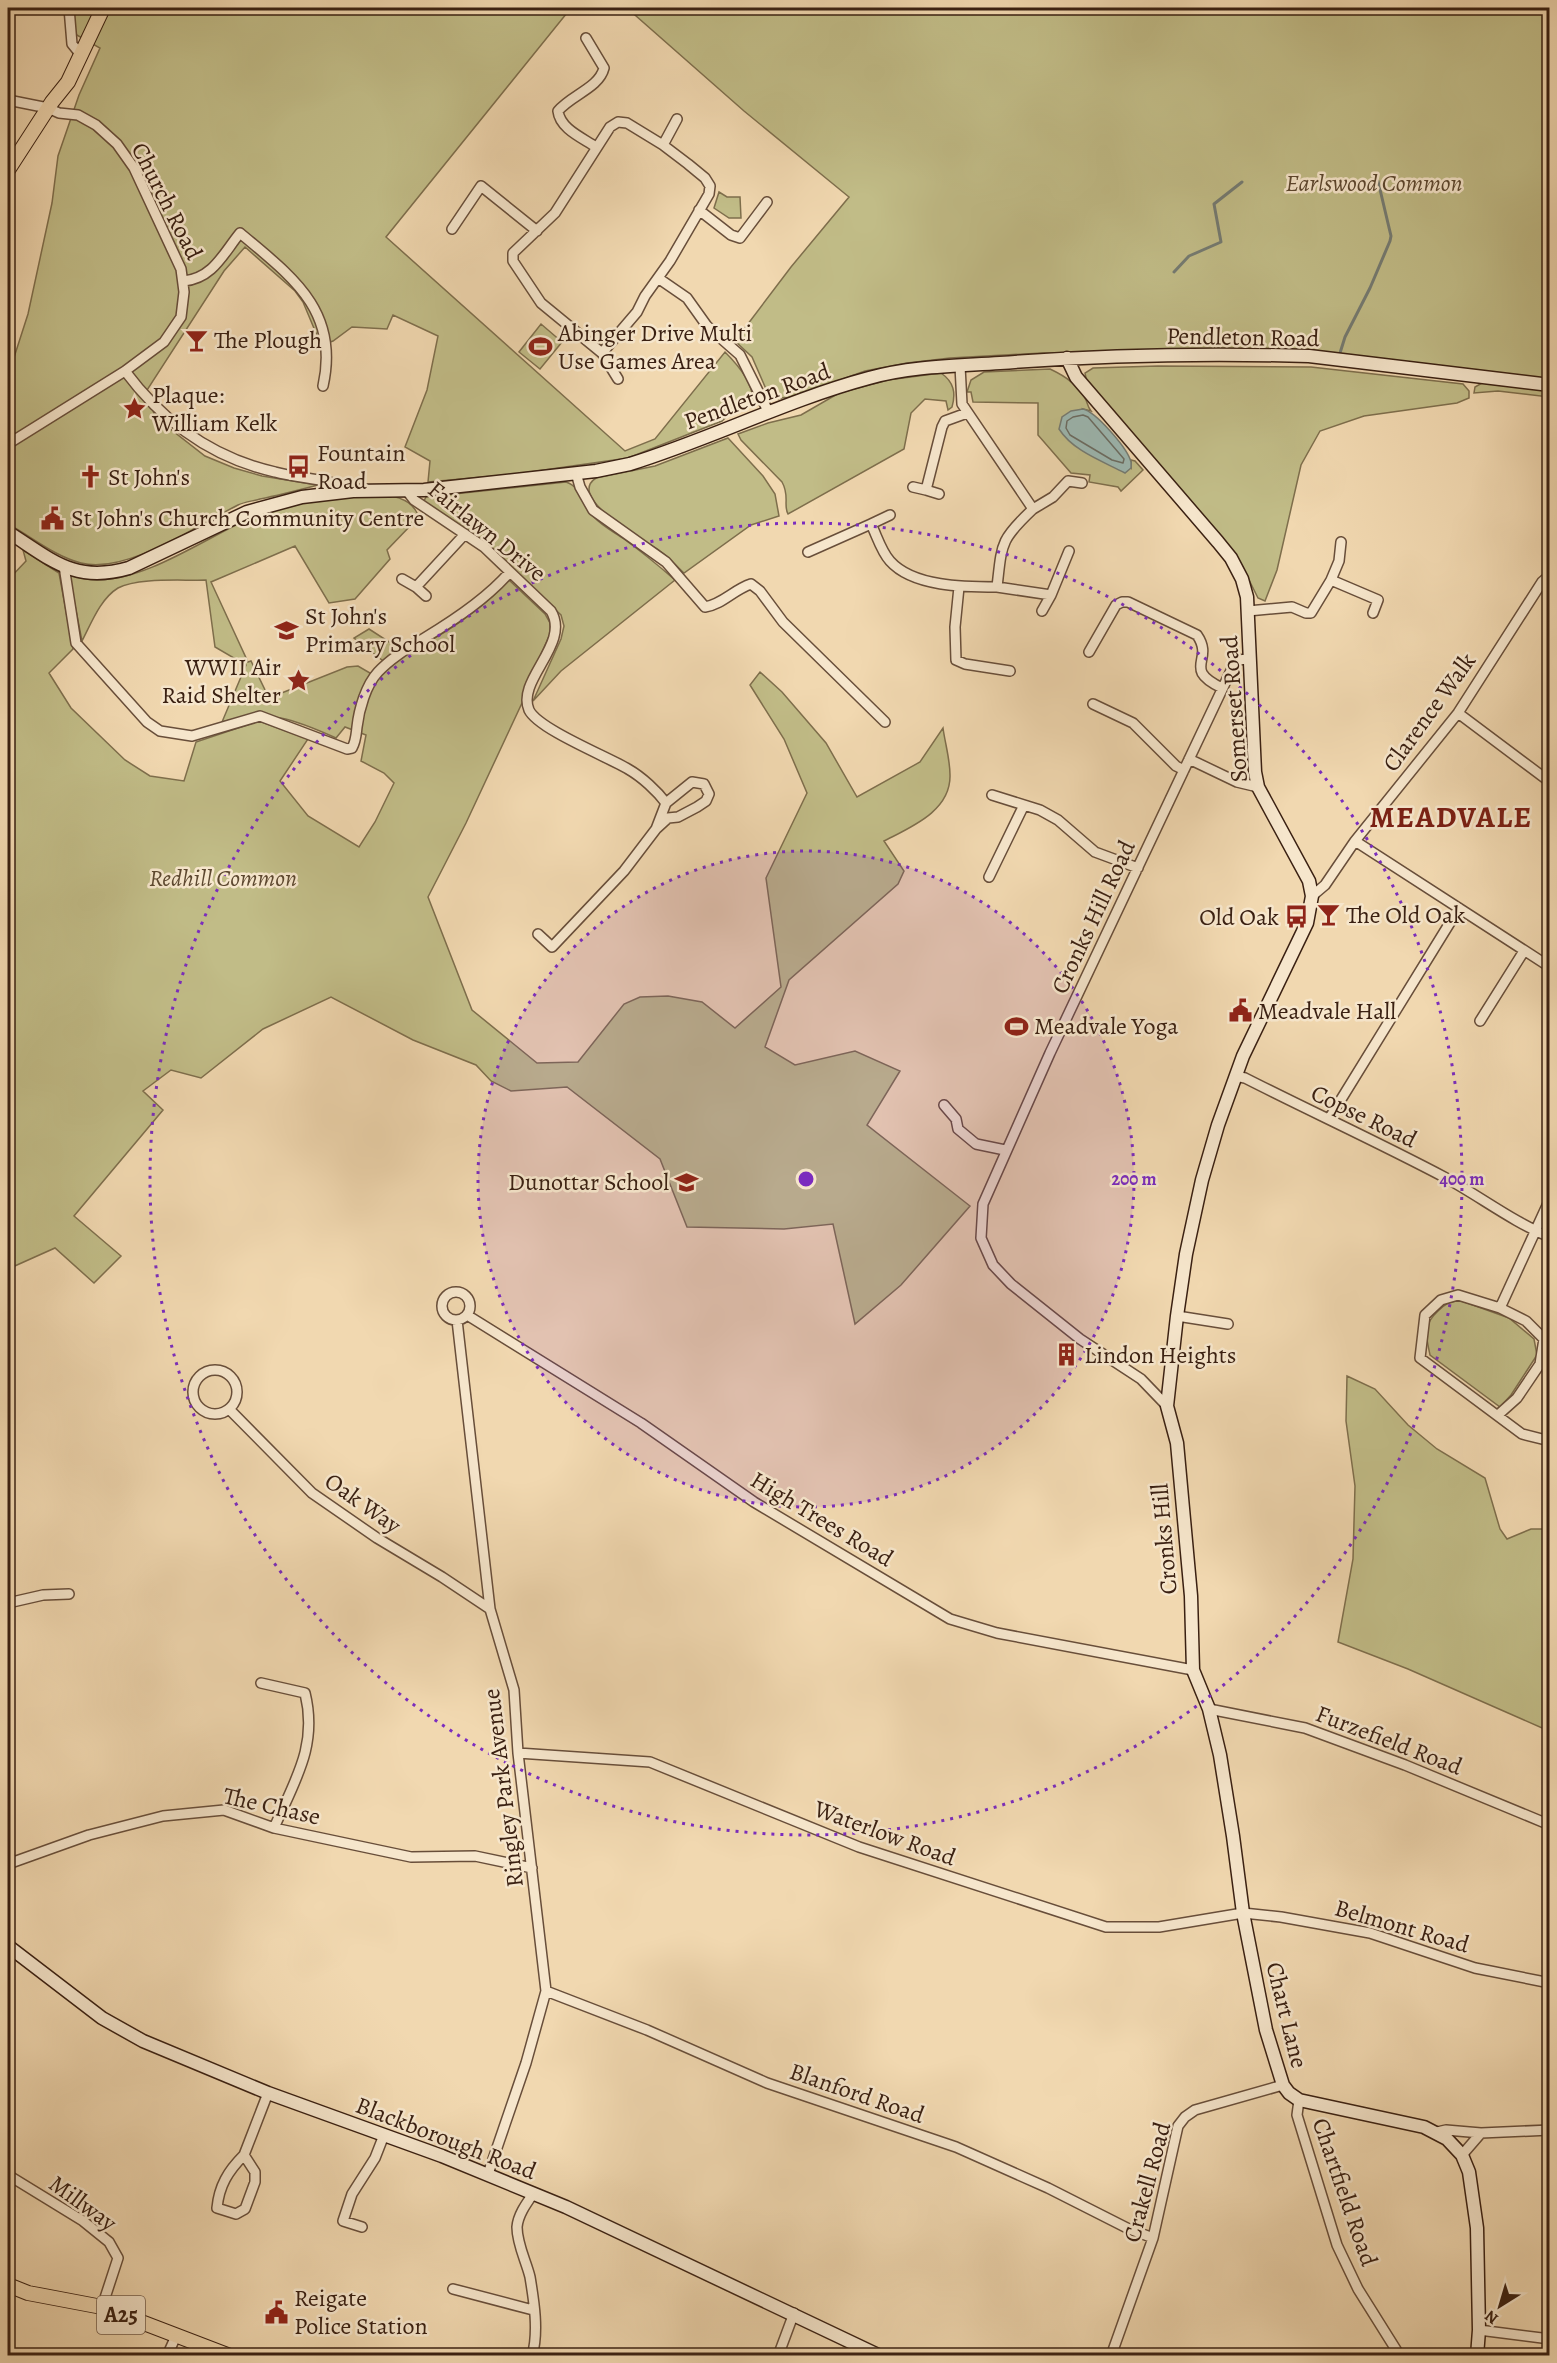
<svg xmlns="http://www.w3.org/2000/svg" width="1557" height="2363" font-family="Alegreya,serif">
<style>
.green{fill:#c1bc87;stroke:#7e6e4c;stroke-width:1.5}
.water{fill:#9cb8b2;stroke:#757b72;stroke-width:1.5}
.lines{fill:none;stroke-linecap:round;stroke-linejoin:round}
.shore{stroke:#6b6c62;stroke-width:1.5}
.stream{stroke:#757b72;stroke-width:3}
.street-casing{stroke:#684e3a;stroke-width:12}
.secondary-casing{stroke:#3a2012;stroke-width:15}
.primary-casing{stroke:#3a2012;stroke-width:16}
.street{stroke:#f6e6cc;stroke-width:9}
.secondary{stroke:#f6e6cc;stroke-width:12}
.primary{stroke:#f1d8b0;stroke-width:14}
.ring{fill:none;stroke:#7b2cbf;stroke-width:3;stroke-dasharray:3 6}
.labels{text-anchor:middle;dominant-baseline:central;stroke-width:5;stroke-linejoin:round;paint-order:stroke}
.shield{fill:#f6e6cc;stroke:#725b4a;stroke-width:1.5}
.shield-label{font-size:22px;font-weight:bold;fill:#3a2012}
.park-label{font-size:24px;font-style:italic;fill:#5c472f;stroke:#f6e6cc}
.street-label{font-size:24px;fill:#3a2012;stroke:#f6e6cc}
.poi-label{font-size:24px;fill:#3a2012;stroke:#f6e6cc;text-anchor:start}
.district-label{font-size:30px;font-weight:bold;letter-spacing:1.5px;fill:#7a1f14;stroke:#f6e6cc}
.centre{fill:#7b2cbf;stroke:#f6e6cc;stroke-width:3}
.ring-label{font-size:18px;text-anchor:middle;font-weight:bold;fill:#7b2cbf;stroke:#f6e6cc;stroke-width:5;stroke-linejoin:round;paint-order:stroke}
</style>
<rect width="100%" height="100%" fill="#f1d8b0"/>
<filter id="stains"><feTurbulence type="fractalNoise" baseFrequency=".00333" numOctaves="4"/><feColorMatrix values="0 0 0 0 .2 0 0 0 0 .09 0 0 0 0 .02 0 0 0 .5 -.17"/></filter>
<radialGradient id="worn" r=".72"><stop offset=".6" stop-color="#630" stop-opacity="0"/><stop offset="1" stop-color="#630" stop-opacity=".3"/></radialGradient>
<path class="green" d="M 74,8 L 571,8 L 386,237 L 625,451 L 655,439 L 725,352 C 737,364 756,386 752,404 L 730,413 L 722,421 L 628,458 L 516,474 L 428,482 L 430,461 L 405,447 L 427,390 L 438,336 L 393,315 L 387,329 L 352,327 L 333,341 L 321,345 L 303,302 L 295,291 L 245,247 L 224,271 L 147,390 L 155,417 L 205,456 L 234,468 L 262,476 L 318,485 C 299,490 280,495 260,499 C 253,501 244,502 238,505 C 198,525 126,575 81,563 C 54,556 32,537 8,524 L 8,376 L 28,314 L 52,203 L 58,156 L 79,95 L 100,48 L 75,34 Z
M 627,8 L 1549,8 L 1549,379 L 1413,364 L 1125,352 L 1042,353 L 950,358 L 907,363 L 865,371 L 787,399 L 786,397 L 778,399 L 766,389 L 752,357 L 735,341 L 791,267 L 849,197 L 744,111 Z
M 719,192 L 727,197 L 740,197 L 741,218 L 729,218 L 714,208 Z
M 541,324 L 562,342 L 540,369 L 519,352 Z
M 1158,366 L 1311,367 L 1463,384 L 1469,391 L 1469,398 L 1457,403 L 1364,416 L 1320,431 L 1301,465 L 1277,570 L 1265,601 L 1258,598 L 1240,562 L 1087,383 L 1085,373 L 1093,368 Z
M 1050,369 C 1063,375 1078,385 1085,398 C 1088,403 1087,406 1091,411 L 1083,409 L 1131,468 L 1131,460 L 1135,461 L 1143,470 L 1121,491 L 1118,487 L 1089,482 L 1090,475 L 1071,473 L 1038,435 L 1038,403 L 973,402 L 971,392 L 967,392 L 971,380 L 984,372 Z
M 941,373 C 954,382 956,393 952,407 L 948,410 L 946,401 L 925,399 L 911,413 L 904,449 L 788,514 C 783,505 790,496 782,482 L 741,440 L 738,434 L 768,423 L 801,415 L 839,393 L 888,380 Z
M 1482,383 L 1549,391 L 1549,397 L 1498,391 L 1474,393 L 1475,387 Z
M 728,438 L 763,476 L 775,494 L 779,516 L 751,525 L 684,573 C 676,566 669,557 660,551 C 646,541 565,498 596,478 L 655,466 Z
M 566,482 C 582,487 582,505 594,517 C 602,526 614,532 624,539 C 642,552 659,566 675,580 L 561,671 L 533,701 L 561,639 L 564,626 L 561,615 L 510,569 L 486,543 L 427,505 L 424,501 L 426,497 Z
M 387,495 C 404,498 416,504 420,521 L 413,523 L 387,550 L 390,559 L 355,599 L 329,603 L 295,546 L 211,582 L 248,662 L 251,661 L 269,698 L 347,667 L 358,666 L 375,676 L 387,664 L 354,638 L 369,629 L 406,653 C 443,636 481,610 509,580 L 545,614 L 550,623 L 550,634 L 527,686 L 522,703 L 466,823 L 428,897 L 472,1010 L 537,1063 L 578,1062 L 624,1004 L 640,997 L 668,996 L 702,1002 L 735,1028 L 781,987 L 766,878 L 807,793 L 784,739 L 750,685 L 760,672 L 782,692 L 826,743 L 857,797 L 920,762 L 943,728 C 945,743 950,759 950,775 C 951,811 911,827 884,841 L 904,871 L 898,884 L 789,980 L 765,1047 L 795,1065 L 855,1051 L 900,1071 L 867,1125 L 970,1206 L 901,1285 L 855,1324 L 833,1224 L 784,1229 L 687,1227 L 660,1159 L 567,1087 L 511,1091 L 491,1081 L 476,1065 L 413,1040 L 331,997 L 263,1029 L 201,1078 L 171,1070 L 143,1091 L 163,1110 L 74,1216 L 121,1256 L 94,1283 L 55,1248 L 8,1269 L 8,580 L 26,561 L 23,550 L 59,573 L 73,649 L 49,673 L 71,708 L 125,760 L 150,776 L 184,781 L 196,742 L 259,721 L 308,739 L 280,781 L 308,816 L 359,847 L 375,822 L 394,783 L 384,773 L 361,761 L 366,735 L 345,727 L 336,738 C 294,719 268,709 222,722 L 246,665 L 215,647 L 206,580 C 183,581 138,577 118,588 C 100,599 91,624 82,641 L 69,575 C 77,577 87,580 96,580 C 151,581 217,529 269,510 C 305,497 349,497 387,495 Z
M 1459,1300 L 1509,1318 L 1534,1339 L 1537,1355 L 1511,1395 L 1500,1407 L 1430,1355 C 1426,1335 1422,1326 1438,1311 C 1445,1304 1449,1302 1459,1300 Z
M 1347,1376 L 1375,1389 L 1408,1425 L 1437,1449 L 1485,1478 L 1500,1529 L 1507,1539 L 1531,1529 L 1549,1529 L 1549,1731 L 1408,1669 L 1338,1642 L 1353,1559 L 1355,1486 L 1346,1421 Z"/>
<path class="water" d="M 1083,409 C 1096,412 1125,446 1130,459 C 1132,462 1131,465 1131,468 L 1125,473 C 1102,461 1073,451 1059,429 L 1062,417 L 1071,411 Z"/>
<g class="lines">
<path class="shore" d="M 1083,415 L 1088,417 L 1124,459 L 1123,463 L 1112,460 L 1070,435 L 1066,428 L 1067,421 L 1073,417 Z"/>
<path class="stream" d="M 1174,272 L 1189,256 L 1221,242 L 1214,204 L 1242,182
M 1340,353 L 1345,337 L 1370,288 L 1390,241 L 1391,236 L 1378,181"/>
<defs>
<path id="street" d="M 69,8 L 72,44 L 81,55
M 586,38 L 604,68 C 599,88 571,95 558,111 C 560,129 583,138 596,147
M 8,100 L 48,108 L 59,113 L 78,115 L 96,125 L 117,144 L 134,168 L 181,269 L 184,292 L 181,317 L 164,342 L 125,371 L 8,444
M 618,122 L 627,123 L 663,145 L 688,164 L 705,178 L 710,186 L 709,194 L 670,261 L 645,296 L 637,312 L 602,353 L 541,303 L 513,261 L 513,253 L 555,213 L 610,127 Z
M 663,145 L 677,119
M 699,210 L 731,235 L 740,238 L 767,202
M 452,229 L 481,186 L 537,231
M 658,278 L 687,298 L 707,326 L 740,355 L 769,413
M 184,281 C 213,278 223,254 240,233 C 291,276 340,310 323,386
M 602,353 L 618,379
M 125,371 C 163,422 213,458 275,472 C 301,479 327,478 352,490
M 576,473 L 580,487 L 593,510 L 666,562 L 705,607 C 723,604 733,590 751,584 L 760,591 L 783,622 L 885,722
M 913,487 L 926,490 L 942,427 L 945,421 L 967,413
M 926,490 L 939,494
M 407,491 L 414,500 L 484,547 L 551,611 C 571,644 516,680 529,710 C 538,729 608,757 628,769 C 642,777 657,791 666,803
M 1033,509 L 1053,497 L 1068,481 L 1082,483
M 871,524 L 890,515
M 808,552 L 871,524 C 877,536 881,551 890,561 C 913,587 965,587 997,587 C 1002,543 1000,540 1033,509 L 962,404 L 960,366
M 64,566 L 76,643 L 147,722 L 160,731 L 192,736 L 260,716 L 347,749 L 352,748 C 356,741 356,735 357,727 C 359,709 366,685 378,672 C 392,657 410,647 426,637 C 456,619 486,599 509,573
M 402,579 L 416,587
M 1331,580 L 1339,561 L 1341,542
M 959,587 L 955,627 L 956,660 L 965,664 L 1010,671
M 997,587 L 1051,595 L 1069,551
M 426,596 L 416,587 L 465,534
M 1042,611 L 1051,595
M 1248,611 L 1292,607 L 1306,613 L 1311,613 L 1331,580 L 1378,600 L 1373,613
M 1089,652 L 1116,605 L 1122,602 L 1128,602 L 1197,635 C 1215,661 1181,668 1222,688
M 1093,704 L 1133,723 L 1176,766 L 1184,770
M 1458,713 L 1550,782
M 1189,759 L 1237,782 L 1258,787
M 992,795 L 1040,810 L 1058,820 L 1095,852 L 1138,868
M 1355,841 L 1550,967
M 989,877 L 1024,805
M 1312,896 L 1325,885 L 1355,841 L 1458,713 L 1542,582 L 1550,575
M 538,934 L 552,947 L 624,871 L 656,829 L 666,803 L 692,782 L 704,784 L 709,794 L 706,801 L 697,807 L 678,817 L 668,818 L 656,829
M 1480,1021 L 1524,951
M 1235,1076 L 1245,1078 C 1312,1112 1380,1143 1446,1178 C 1481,1197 1513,1222 1550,1237
M 944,1105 L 956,1119 L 958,1129 L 976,1144 L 1005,1150
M 1329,1119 L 1459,908
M 1550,1199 L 1500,1308 L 1458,1295 L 1441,1300 L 1425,1315 L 1420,1358 L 1522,1434 L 1550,1441
M442 1306a14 14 0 1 1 28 0a14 14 0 1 1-28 0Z
M 467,1315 L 641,1423 L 754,1502 L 950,1619 L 997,1633 L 1193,1670
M 1177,1316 L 1228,1324
M 457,1320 L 490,1609 L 514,1690 L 518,1753 L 546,1991 L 526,2063 L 488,2174
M193 1392a22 22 0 1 1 44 0a22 22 0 1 1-44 0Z
M 1167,1406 L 1141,1379 L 1080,1339 L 1011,1284 L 993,1265 L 981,1238 L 983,1204 L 1050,1053 L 1236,660 L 1250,659
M 229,1409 L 312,1493 L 377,1538 L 442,1577 L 490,1609
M 1498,1415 L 1517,1398 L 1540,1364 L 1544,1339 L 1526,1321 L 1500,1308
M 8,1603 L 43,1595 L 69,1594
M 261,1683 L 305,1693 C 318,1746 295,1780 274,1828
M 1209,1709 L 1305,1728 L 1405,1765 L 1550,1825
M 518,1753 L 650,1762 L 859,1847 L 1106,1927 L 1159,1927 L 1243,1913 L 1281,1917 L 1370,1933 L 1475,1968 L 1550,1983
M 8,1864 L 89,1835 L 163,1816 L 224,1810 L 274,1828 L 411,1857 L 475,1856 L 532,1868
M 546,1991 L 647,2030 L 767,2083 L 956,2147 L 1048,2188 L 1127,2228 L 1153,2238
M 1299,2100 L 1297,2115 L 1337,2245 L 1358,2289 L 1400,2356
M 1437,2132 L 1446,2130 L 1481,2133 L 1550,2130
M 244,2155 L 255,2172 L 255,2182 L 245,2209 L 236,2214 L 217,2208 C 219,2186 228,2171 244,2155 Z
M 244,2155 L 268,2093
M 1462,2155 L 1481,2133
M 8,2175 L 83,2221 L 109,2242 L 118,2258 L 102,2307
M 362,2227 L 343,2221 L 352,2194 L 375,2158 L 384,2135
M 453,2289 L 533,2310
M 1479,2330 L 1550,2339
M 167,2356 L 176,2336
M 532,2356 C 539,2332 534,2301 530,2277 C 526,2261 517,2244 517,2227 C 518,2215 526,2204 533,2194
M 778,2356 L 794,2313
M 1111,2356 L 1153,2238 L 1178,2126 L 1185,2117 L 1195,2110 L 1283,2085"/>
<path id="secondary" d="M 1067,358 L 1076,377 L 1218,542 L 1231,558 L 1242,579 L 1247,597 L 1255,772 L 1258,787 L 1309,881 L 1312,896 L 1307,923 L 1243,1056 L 1218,1125 L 1202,1180 L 1186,1254 L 1177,1316 L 1167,1406 L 1177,1443 L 1191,1596 L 1193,1670 L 1209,1709 L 1220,1755 L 1233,1836 L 1243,1913 L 1266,2030 L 1283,2085 L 1289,2093 L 1299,2100 L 1424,2127 L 1447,2139 L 1462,2155 L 1469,2172 L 1477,2228 L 1479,2330 L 1477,2356
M 8,532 C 51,559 74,584 129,568 L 247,512 L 302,497 L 353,491 L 424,490 L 596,471 L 630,464 C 711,439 787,400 869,378 C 912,366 956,366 1000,363 C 1103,355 1206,353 1309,356 L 1550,385
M 8,1946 L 102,2018 L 143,2041 L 268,2093 L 442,2156 L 566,2207 L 880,2356"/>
<path id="primary" d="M 8,170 L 52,102 L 68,82 L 103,8
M 8,2285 L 28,2293 L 102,2307 L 230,2356"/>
</defs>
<use href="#street" class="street-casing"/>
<use href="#secondary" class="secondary-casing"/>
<use href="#primary" class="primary-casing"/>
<use href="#street" class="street"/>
<use href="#secondary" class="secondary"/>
<use href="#primary" class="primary"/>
</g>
<circle cx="806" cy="1179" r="328" fill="#7b2cbf" fill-opacity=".12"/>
<g class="ring">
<circle cx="806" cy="1179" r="328"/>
<circle cx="806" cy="1179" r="656"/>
</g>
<defs>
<symbol id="bar-bare" viewBox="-9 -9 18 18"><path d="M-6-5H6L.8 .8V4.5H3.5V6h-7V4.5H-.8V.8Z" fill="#8f2418" stroke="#f6e6cc" stroke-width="2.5" paint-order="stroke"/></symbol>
<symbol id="stadium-bare" viewBox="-9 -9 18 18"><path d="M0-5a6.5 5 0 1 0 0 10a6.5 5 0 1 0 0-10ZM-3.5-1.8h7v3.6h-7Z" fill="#8f2418" stroke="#f6e6cc" stroke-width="2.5" paint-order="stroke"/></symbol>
<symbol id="sight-bare" viewBox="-9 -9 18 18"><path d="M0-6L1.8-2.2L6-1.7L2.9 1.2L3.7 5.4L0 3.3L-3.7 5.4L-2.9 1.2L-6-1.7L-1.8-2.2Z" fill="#8f2418" stroke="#f6e6cc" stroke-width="2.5" paint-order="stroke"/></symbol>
<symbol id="bus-bare" viewBox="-9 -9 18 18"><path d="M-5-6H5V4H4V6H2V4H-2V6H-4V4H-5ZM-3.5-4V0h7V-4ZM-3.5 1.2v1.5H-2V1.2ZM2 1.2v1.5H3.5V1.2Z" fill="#8f2418" stroke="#f6e6cc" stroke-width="2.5" paint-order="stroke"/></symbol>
<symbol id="church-bare" viewBox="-9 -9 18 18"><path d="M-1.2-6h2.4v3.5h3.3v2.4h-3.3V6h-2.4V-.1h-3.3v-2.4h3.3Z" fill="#8f2418" stroke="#f6e6cc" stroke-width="2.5" paint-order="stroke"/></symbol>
<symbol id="civic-bare" viewBox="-9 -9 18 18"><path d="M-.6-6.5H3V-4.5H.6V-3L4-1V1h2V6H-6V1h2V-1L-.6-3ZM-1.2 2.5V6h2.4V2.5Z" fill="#8f2418" stroke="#f6e6cc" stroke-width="2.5" paint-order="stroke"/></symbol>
<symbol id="school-bare" viewBox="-9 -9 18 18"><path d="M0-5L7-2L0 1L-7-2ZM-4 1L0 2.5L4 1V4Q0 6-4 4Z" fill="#8f2418" stroke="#f6e6cc" stroke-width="2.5" paint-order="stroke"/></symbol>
<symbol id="building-bare" viewBox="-9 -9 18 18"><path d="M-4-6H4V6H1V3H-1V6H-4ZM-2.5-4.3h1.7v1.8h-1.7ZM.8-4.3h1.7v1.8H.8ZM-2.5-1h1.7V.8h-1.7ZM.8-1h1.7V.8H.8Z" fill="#8f2418" stroke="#f6e6cc" stroke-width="2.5" paint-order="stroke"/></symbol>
</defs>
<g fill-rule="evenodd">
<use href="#bar-bare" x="180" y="324" width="33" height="33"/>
<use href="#stadium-bare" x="524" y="330" width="33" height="33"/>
<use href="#sight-bare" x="118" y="392" width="33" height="33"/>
<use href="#bus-bare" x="282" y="450" width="33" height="33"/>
<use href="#church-bare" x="74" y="460" width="33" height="33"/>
<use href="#civic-bare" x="36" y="502" width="33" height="33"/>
<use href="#school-bare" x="270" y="614" width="33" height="33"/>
<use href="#sight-bare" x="282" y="664" width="33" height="33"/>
<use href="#bar-bare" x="1312" y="898" width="33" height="33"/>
<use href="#bus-bare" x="1280" y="900" width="33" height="33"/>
<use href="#civic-bare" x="1224" y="994" width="33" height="33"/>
<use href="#stadium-bare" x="1000" y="1010" width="33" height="33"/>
<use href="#school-bare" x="670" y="1166" width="33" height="33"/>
<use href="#building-bare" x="1050" y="1338" width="33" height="33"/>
<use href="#civic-bare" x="260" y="2296" width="33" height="33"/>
</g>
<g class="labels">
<rect class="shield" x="97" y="2296" width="48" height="38" rx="4.5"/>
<g class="shield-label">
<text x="121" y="2315">A25</text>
</g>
<g class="park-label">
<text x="1374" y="183">Earlswood Common</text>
<text x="223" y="878">Redhill Common</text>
</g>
<g class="street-label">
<text transform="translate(167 201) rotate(63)">Church Road</text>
<text transform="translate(1243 337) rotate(1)">Pendleton Road</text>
<text transform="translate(757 396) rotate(-20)">Pendleton Road</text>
<text transform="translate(487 531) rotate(39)">Fairlawn Drive</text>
<text transform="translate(1234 709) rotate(-94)">Somerset Road</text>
<text transform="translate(1429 712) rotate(-54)">Clarence Walk</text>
<text transform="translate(1093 917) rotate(-65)">Cronks Hill Road</text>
<text transform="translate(1364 1116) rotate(26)">Copse Road</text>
<text transform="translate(363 1503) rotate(35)">Oak Way</text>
<text transform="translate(822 1519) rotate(31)">High Trees Road</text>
<text transform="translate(1164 1539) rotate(-95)">Cronks Hill</text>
<text transform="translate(1389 1740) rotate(21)">Furzefield Road</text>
<text transform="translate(503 1788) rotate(-97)">Ringley Park Avenue</text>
<text transform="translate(272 1806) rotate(13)">The Chase</text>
<text transform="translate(885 1833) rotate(20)">Waterlow Road</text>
<text transform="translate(1402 1926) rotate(16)">Belmont Road</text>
<text transform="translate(1287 2015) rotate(76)">Chart Lane</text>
<text transform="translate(857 2093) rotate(19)">Blanford Road</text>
<text transform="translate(446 2138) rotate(21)">Blackborough Road</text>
<text transform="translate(1147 2182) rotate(-75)">Crakell Road</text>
<text transform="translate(1345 2192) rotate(71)">Chartfield Road</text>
<text transform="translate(83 2203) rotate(36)">Millway</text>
</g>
<g class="poi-label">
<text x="558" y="333">Abinger Drive Multi<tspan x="558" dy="28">Use Games Area</tspan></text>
<text x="214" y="340">The Plough</text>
<text x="152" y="395">Plaque:<tspan x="152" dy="28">William Kelk</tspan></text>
<text x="317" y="453">Fountain<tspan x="317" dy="28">Road</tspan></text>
<text x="108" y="477">St John's</text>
<text x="71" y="518">St John's Church Community Centre</text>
<text x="305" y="616">St John's<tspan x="305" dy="28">Primary School</tspan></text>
<text x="281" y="667" text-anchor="end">WWII Air<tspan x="281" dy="28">Raid Shelter</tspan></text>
<text x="1346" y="915">The Old Oak</text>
<text x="1279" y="917" text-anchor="end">Old Oak</text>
<text x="1258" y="1011">Meadvale Hall</text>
<text x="1034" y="1026">Meadvale Yoga</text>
<text x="669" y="1182" text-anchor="end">Dunottar School</text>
<text x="1084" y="1355">Lindon Heights</text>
<text x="294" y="2298">Reigate<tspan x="294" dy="28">Police Station</tspan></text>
</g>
<g class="district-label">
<text x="1451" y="817">MEADVALE</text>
</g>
</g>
<circle cx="806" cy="1179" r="9" class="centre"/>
<g class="ring-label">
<text x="1134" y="1185">200 m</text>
<text x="1462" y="1185">400 m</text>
</g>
<rect width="1557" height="2363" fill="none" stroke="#f1d8b0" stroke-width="30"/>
<rect x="9" y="9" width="1539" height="2345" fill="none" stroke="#3a2012" stroke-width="3"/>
<rect x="15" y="15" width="1527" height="2333" fill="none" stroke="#3a2012" stroke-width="1.5"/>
<g transform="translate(1500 2306) rotate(217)" stroke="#f6e6cc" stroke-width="4.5" paint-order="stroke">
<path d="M0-4.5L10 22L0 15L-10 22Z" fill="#3a2012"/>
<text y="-9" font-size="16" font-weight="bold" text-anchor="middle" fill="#3a2012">N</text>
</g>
<rect width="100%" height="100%" filter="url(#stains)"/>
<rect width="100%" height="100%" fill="url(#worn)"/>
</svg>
